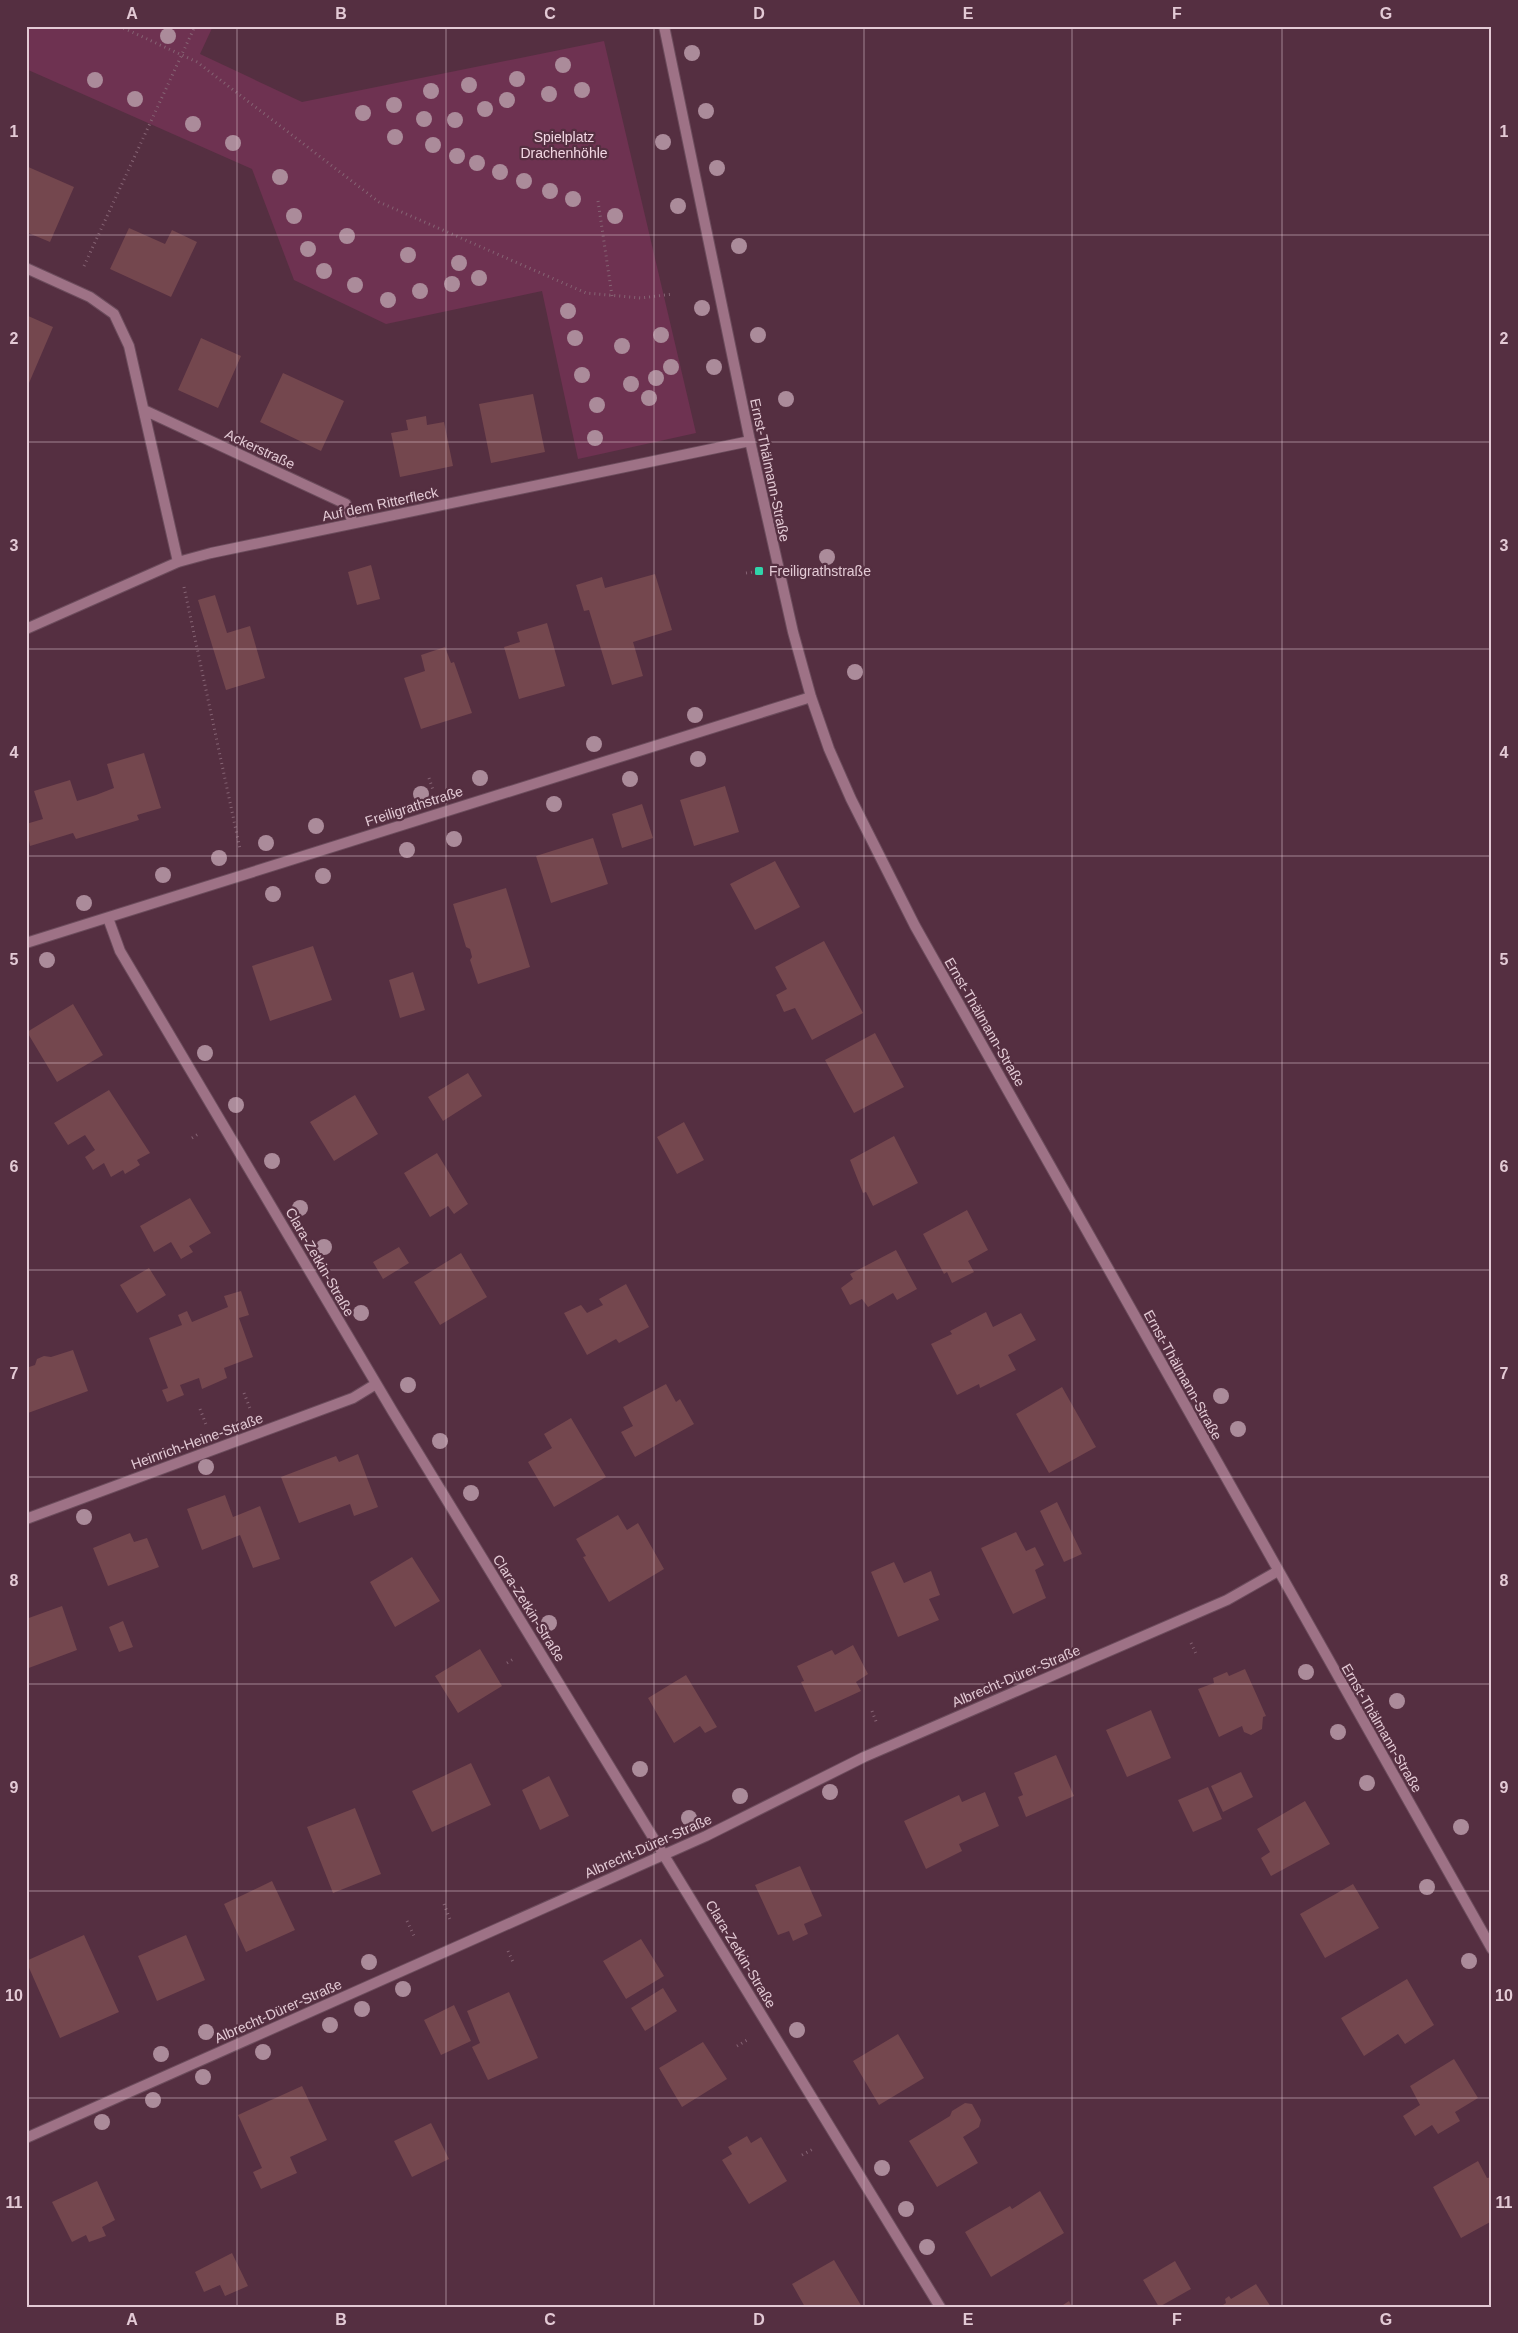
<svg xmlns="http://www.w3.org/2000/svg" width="1518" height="2333" font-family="Arial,sans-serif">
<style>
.green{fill:#6e3251}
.building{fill:#74474e}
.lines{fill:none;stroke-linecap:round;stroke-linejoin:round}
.minor-casing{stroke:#6c4c5c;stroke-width:12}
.tertiary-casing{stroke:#6c4c5c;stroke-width:12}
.path{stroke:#856373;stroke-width:3;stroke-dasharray:1 4;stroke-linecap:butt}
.minor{stroke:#9e7286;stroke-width:10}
.tertiary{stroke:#9e7286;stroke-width:10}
.tree{fill:#ab8b9a}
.grid{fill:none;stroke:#e3cad5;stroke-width:1;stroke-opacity:0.55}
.poi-dot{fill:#30d4aa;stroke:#552f41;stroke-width:2}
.labels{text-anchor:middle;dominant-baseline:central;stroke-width:4.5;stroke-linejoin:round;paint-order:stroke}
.park-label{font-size:14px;fill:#f2d7e3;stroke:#552f41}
.street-label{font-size:14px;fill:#e3cad5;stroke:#552f41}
.poi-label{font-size:14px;fill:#e3cad5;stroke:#552f41;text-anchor:start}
.neatline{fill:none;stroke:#e3cad5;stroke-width:2}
.grid-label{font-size:16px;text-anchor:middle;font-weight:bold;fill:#e3cad5}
</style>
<rect width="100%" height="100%" fill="#552f41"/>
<path class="green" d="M 26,26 L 213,26 L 200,54 L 302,102 L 604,41 L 696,433 L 578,459 L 542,291 L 386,324 L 294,280 L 252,169 L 26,69 Z"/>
<path class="building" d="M 26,166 L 74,187 L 50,242 L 26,232 Z
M 129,228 L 165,244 L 172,230 L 197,242 L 171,297 L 110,269 Z
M 26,315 L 53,327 L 29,383 L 26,382 Z
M 201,338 L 241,356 L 218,408 L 178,390 Z
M 283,373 L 344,401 L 321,451 L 260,422 Z
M 533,394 L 545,452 L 491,463 L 479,404 Z
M 426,416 L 427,425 L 444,422 L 453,466 L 400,477 L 391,433 L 408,430 L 406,420 Z
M 371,565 L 380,599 L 357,605 L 348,572 Z
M 655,574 L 672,630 L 633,642 L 643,676 L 612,685 L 589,610 L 584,611 L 576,585 L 602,577 L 605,588 Z
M 215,595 L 227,633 L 250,626 L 265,678 L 226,690 L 198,600 Z
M 547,623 L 565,686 L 519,699 L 504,647 L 520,642 L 517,632 Z
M 445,647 L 451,663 L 454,662 L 472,713 L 421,729 L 404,678 L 425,671 L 421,655 Z
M 144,753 L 161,808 L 137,815 L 139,820 L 76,839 L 73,833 L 30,846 L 26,824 L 43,819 L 34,791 L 70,780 L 77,801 L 96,795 L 114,788 L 107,764 Z
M 725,786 L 739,832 L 694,846 L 680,800 Z
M 642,804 L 653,838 L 622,848 L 612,814 Z
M 593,838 L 608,884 L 551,903 L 536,856 Z
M 775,861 L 800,907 L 755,930 L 730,884 Z
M 506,888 L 530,967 L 478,984 L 470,960 L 472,957 L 470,949 L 466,947 L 453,904 Z
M 824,941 L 863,1013 L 812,1040 L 795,1008 L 784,1012 L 776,995 L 787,989 L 775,967 Z
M 313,946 L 332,1000 L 270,1021 L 252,966 Z
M 413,972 L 425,1010 L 400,1018 L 389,980 Z
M 73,1004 L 103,1055 L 57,1082 L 27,1032 Z
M 875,1033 L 904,1087 L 854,1113 L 825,1060 Z
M 468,1073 L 482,1096 L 443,1121 L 428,1097 Z
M 109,1090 L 150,1153 L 137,1160 L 140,1165 L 125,1174 L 123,1170 L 111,1177 L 104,1163 L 93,1170 L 85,1157 L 95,1150 L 85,1135 L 68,1145 L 54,1123 Z
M 355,1095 L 378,1134 L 334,1161 L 310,1122 Z
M 684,1122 L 704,1160 L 677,1174 L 657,1137 Z
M 894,1136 L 918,1183 L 873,1206 L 866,1192 L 863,1193 L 850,1160 Z
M 437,1153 L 468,1204 L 454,1214 L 448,1206 L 430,1217 L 404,1173 Z
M 190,1198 L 211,1233 L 189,1246 L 193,1252 L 181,1259 L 171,1242 L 154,1252 L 140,1226 Z
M 967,1210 L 988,1250 L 968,1261 L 974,1272 L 952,1283 L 947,1272 L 944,1274 L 923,1234 Z
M 399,1247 L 409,1263 L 383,1279 L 373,1262 Z
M 896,1250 L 917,1289 L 897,1300 L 893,1293 L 868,1307 L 862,1299 L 850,1305 L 841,1288 L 853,1279 L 850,1274 Z
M 461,1253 L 487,1297 L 440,1325 L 414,1282 Z
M 149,1268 L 166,1295 L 137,1313 L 120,1285 Z
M 626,1284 L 649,1327 L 619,1343 L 616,1339 L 587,1355 L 564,1313 L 581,1305 L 587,1313 L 603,1305 L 599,1299 Z
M 241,1291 L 249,1315 L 239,1318 L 253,1357 L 224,1368 L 227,1378 L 202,1389 L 199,1378 L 180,1385 L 184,1395 L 167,1402 L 162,1390 L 168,1388 L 149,1338 L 182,1325 L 178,1315 L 187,1311 L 192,1322 L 228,1307 L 224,1296 Z
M 986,1312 L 993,1327 L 1021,1313 L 1036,1340 L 1008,1355 L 1016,1370 L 980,1388 L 979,1384 L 957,1395 L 931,1344 L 952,1334 L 950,1331 Z
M 73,1350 L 88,1391 L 28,1413 L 26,1368 L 35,1365 L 37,1359 L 44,1356 L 51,1357 Z
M 666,1384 L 676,1402 L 680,1399 L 694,1424 L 635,1457 L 621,1432 L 633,1426 L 623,1407 Z
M 1062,1387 L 1096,1447 L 1049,1473 L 1016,1414 Z
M 571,1418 L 606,1477 L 554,1507 L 528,1462 L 552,1448 L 544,1434 Z
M 358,1454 L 378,1507 L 354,1516 L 350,1504 L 299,1523 L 281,1477 L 336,1456 L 339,1462 Z
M 225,1495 L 233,1517 L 260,1506 L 280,1559 L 253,1568 L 240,1535 L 202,1550 L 187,1509 Z
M 1057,1502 L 1082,1554 L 1064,1562 L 1040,1511 Z
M 618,1515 L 627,1530 L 638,1523 L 664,1569 L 609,1602 L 583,1557 L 586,1556 L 576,1539 Z
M 1016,1532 L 1026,1551 L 1035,1547 L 1044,1565 L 1035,1570 L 1046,1598 L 1013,1614 L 981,1548 Z
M 130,1533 L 134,1542 L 147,1538 L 159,1567 L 108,1586 L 93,1548 Z
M 412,1557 L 440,1601 L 395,1627 L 370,1582 Z
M 894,1562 L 904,1583 L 931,1571 L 940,1595 L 929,1599 L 939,1620 L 898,1637 L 871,1572 Z
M 62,1606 L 77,1650 L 26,1669 L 26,1619 Z
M 123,1621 L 133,1647 L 119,1652 L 109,1627 Z
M 853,1645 L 868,1674 L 856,1682 L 861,1691 L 815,1712 L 801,1682 L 804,1681 L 797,1666 L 832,1650 L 835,1655 Z
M 480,1649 L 502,1686 L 458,1713 L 435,1676 Z
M 1245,1669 L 1266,1716 L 1263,1717 L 1262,1729 L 1251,1735 L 1244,1732 L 1242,1726 L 1219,1737 L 1198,1689 L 1214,1683 L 1213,1678 L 1227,1672 L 1229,1676 Z
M 686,1675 L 717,1727 L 705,1733 L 700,1726 L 674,1743 L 648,1698 Z
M 1151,1710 L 1171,1758 L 1127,1777 L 1106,1730 Z
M 1056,1755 L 1074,1796 L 1026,1817 L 1018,1797 L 1023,1795 L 1014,1773 Z
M 471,1763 L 491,1805 L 432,1832 L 412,1791 Z
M 1241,1772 L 1253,1797 L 1223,1812 L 1211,1786 Z
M 549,1776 L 569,1816 L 540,1830 L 522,1790 Z
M 1208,1787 L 1222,1819 L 1193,1832 L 1178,1800 Z
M 985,1792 L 999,1826 L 959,1844 L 962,1851 L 926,1869 L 904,1821 L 959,1795 L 962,1802 Z
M 1305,1801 L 1330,1844 L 1271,1876 L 1261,1858 L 1270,1852 L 1257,1829 Z
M 355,1808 L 381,1874 L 333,1893 L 307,1827 Z
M 800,1866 L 822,1916 L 804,1924 L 808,1934 L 793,1941 L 789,1931 L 778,1935 L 755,1885 Z
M 272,1881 L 295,1930 L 246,1952 L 224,1904 Z
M 1353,1884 L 1379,1928 L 1325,1958 L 1300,1914 Z
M 84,1935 L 119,2012 L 60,2038 L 26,1961 Z
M 186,1935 L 205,1980 L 157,2001 L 138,1956 Z
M 641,1939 L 664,1976 L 626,1999 L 603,1961 Z
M 1407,1979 L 1434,2025 L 1405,2044 L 1398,2034 L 1364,2056 L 1341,2018 Z
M 663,1988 L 677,2011 L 645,2031 L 631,2008 Z
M 509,1992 L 538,2058 L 488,2080 L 472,2047 L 480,2043 L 467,2011 Z
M 454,2005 L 471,2041 L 441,2055 L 424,2020 Z
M 898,2034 L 924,2078 L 879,2105 L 853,2061 Z
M 703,2042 L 727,2079 L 682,2107 L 659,2068 Z
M 1454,2059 L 1478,2098 L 1455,2112 L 1460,2121 L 1438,2134 L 1432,2125 L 1415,2136 L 1403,2116 L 1420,2105 L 1410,2086 Z
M 302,2086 L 327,2140 L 290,2157 L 297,2173 L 261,2189 L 253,2172 L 262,2168 L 238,2115 Z
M 965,2103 L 972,2104 L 981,2120 L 979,2127 L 963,2137 L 978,2163 L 937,2187 L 909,2141 L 950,2116 L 952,2111 Z
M 431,2123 L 449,2159 L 412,2177 L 394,2141 Z
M 747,2136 L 751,2143 L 761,2137 L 787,2181 L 749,2204 L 722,2160 L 732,2154 L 728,2147 Z
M 1478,2161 L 1487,2178 L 1492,2177 L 1492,2221 L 1461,2238 L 1433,2187 Z
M 97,2181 L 115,2220 L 102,2227 L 106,2236 L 89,2242 L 86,2235 L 72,2242 L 52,2202 Z
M 1040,2191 L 1064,2233 L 991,2277 L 965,2232 L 1010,2206 L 1012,2209 Z
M 232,2253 L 248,2286 L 225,2296 L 220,2285 L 204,2292 L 195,2272 Z
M 834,2260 L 862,2307 L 805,2307 L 792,2284 Z
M 1175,2261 L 1191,2289 L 1159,2307 L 1143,2280 Z
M 1256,2284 L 1271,2307 L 1220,2307 L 1226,2303 L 1225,2299 L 1229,2296 L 1231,2299 Z
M 1069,2301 L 1072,2307 L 1060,2307 Z"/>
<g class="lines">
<defs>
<path id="minor" d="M 26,268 L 90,297 L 114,314 L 129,346 L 178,562
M 144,410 L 346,504 L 353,523
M 26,629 L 178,562 L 211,553 L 750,441
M 108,918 L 120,951 L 393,1412 L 940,2307
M 26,1519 L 353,1398 L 376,1384
M 26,2138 L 706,1836 L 864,1757 L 1227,1600 L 1278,1571"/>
<path id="tertiary" d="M 664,26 L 750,441 L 793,632 L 811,697 L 829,749 L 851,799 L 915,926 L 1492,1949
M 26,943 L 811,697"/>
</defs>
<use href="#minor" class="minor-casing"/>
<use href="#tertiary" class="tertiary-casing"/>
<path class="path" d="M 119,26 L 197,62 L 379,202 L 586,293 L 641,298 L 673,294
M 598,201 L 612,296
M 84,266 L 195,26
M 746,573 L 754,572
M 184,587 L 240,849
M 429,778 L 433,790
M 192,1138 L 200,1133
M 244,1393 L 251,1411
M 200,1409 L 207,1427
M 1191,1643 L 1197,1656
M 507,1663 L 515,1658
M 872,1711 L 877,1724
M 444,1904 L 451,1922
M 407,1921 L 415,1938
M 508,1951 L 513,1962
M 737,2046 L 747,2040
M 802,2155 L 815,2148"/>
<use href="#minor" class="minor"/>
<use href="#tertiary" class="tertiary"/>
</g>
<g class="tree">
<circle cx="168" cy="36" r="8"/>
<circle cx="692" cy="53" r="8"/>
<circle cx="563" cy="65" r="8"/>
<circle cx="517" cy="79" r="8"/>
<circle cx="95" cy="80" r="8"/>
<circle cx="469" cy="85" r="8"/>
<circle cx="582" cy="90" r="8"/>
<circle cx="431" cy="91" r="8"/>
<circle cx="549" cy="94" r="8"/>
<circle cx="135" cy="99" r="8"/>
<circle cx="507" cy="100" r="8"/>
<circle cx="394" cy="105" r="8"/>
<circle cx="485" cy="109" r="8"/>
<circle cx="706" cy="111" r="8"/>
<circle cx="363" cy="113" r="8"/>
<circle cx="424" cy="119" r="8"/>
<circle cx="455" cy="120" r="8"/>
<circle cx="193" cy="124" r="8"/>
<circle cx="395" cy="137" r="8"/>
<circle cx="663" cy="142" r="8"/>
<circle cx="233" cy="143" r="8"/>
<circle cx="433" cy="145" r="8"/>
<circle cx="457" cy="156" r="8"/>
<circle cx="477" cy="163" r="8"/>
<circle cx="717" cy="168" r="8"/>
<circle cx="500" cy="172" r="8"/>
<circle cx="280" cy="177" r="8"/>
<circle cx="524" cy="181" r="8"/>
<circle cx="550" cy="191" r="8"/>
<circle cx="573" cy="199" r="8"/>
<circle cx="678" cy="206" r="8"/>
<circle cx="294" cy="216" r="8"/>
<circle cx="615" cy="216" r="8"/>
<circle cx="347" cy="236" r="8"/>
<circle cx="739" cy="246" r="8"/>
<circle cx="308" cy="249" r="8"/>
<circle cx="408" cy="255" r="8"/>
<circle cx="459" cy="263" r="8"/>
<circle cx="324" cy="271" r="8"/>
<circle cx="479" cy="278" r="8"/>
<circle cx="452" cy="284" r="8"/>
<circle cx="355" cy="285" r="8"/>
<circle cx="420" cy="291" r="8"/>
<circle cx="388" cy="300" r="8"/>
<circle cx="702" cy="308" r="8"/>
<circle cx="568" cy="311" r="8"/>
<circle cx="661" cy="335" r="8"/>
<circle cx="758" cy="335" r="8"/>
<circle cx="575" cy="338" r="8"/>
<circle cx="622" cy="346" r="8"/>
<circle cx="671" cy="367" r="8"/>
<circle cx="714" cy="367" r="8"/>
<circle cx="582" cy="375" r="8"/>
<circle cx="656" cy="378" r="8"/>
<circle cx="631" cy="384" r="8"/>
<circle cx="649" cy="398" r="8"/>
<circle cx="786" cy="399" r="8"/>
<circle cx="597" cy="405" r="8"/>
<circle cx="595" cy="438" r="8"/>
<circle cx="827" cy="557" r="8"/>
<circle cx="855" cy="672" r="8"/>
<circle cx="695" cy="715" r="8"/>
<circle cx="594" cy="744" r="8"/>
<circle cx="698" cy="759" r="8"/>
<circle cx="480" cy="778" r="8"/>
<circle cx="630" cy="779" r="8"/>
<circle cx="421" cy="794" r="8"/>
<circle cx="554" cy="804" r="8"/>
<circle cx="316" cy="826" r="8"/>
<circle cx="454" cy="839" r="8"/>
<circle cx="266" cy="843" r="8"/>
<circle cx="407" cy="850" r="8"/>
<circle cx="219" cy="858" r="8"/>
<circle cx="163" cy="875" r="8"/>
<circle cx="323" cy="876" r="8"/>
<circle cx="273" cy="894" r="8"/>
<circle cx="84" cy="903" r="8"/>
<circle cx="47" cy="960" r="8"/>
<circle cx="205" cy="1053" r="8"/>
<circle cx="236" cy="1105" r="8"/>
<circle cx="272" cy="1161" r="8"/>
<circle cx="300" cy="1208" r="8"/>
<circle cx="324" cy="1247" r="8"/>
<circle cx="361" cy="1313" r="8"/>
<circle cx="408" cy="1385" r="8"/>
<circle cx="1221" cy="1396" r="8"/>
<circle cx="1238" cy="1429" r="8"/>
<circle cx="440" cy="1441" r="8"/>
<circle cx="206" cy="1467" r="8"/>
<circle cx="471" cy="1493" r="8"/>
<circle cx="84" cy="1517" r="8"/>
<circle cx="549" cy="1623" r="8"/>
<circle cx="1306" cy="1672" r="8"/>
<circle cx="1397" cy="1701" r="8"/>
<circle cx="1338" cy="1732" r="8"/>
<circle cx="640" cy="1769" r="8"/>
<circle cx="1367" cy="1783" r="8"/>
<circle cx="830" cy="1792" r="8"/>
<circle cx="740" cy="1796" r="8"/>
<circle cx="689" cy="1818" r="8"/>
<circle cx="1461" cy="1827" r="8"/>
<circle cx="1427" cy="1887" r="8"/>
<circle cx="1469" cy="1961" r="8"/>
<circle cx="369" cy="1962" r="8"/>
<circle cx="403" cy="1989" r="8"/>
<circle cx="362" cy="2009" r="8"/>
<circle cx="330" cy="2025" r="8"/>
<circle cx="797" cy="2030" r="8"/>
<circle cx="206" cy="2032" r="8"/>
<circle cx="263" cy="2052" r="8"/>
<circle cx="161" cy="2054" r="8"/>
<circle cx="203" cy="2077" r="8"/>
<circle cx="153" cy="2100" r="8"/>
<circle cx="102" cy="2122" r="8"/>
<circle cx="882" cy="2168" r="8"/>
<circle cx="906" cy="2209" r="8"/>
<circle cx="927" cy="2247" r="8"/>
</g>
<path class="grid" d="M 237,26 L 237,2307M 446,26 L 446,2307M 654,26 L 654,2307M 864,26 L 864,2307M 1072,26 L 1072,2307M 1282,26 L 1282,2307M 26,235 L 1492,235M 26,442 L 1492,442M 26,649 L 1492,649M 26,856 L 1492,856M 26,1063 L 1492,1063M 26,1270 L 1492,1270M 26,1477 L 1492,1477M 26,1684 L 1492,1684M 26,1891 L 1492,1891M 26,2098 L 1492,2098"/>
<rect class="poi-dot" x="754" y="566" width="10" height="10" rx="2.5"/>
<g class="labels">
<g class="park-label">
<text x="564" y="137">Spielplatz<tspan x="564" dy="16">Drachenhöhle</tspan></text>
</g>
<g class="street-label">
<text transform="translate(260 449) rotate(25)">Ackerstraße</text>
<text transform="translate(770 470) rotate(78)">Ernst-Thälmann-Straße</text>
<text transform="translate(380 504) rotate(-12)">Auf dem Ritterfleck</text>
<text transform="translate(414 806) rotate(-18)">Freiligrathstraße</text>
<text transform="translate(985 1022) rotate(60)">Ernst-Thälmann-Straße</text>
<text transform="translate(320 1262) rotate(60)">Clara-Zetkin-Straße</text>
<text transform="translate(1183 1375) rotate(61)">Ernst-Thälmann-Straße</text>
<text transform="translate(197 1441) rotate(-20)">Heinrich-Heine-Straße</text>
<text transform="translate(529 1608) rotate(58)">Clara-Zetkin-Straße</text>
<text transform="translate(1016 1676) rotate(-23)">Albrecht-Dürer-Straße</text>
<text transform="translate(1382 1728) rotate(60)">Ernst-Thälmann-Straße</text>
<text transform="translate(648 1846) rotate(-24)">Albrecht-Dürer-Straße</text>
<text transform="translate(741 1954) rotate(59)">Clara-Zetkin-Straße</text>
<text transform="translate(278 2011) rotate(-24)">Albrecht-Dürer-Straße</text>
</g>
<g class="poi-label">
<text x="769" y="571">Freiligrathstraße</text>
</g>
</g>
<rect width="1518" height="2333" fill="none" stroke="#552f41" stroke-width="55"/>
<rect x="28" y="28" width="1462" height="2278" class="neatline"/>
<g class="grid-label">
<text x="132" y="19">A</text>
<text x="341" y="19">B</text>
<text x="550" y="19">C</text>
<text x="759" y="19">D</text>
<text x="968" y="19">E</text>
<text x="1177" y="19">F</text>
<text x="1386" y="19">G</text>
<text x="14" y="137">1</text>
<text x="1504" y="137">1</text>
<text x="14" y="344">2</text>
<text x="1504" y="344">2</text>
<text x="14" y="551">3</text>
<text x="1504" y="551">3</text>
<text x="14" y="758">4</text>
<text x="1504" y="758">4</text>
<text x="14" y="965">5</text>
<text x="1504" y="965">5</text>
<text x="14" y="1172">6</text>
<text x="1504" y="1172">6</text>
<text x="14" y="1379">7</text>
<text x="1504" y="1379">7</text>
<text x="14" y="1586">8</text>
<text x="1504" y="1586">8</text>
<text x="14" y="1793">9</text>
<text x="1504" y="1793">9</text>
<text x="14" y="2001">10</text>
<text x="1504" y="2001">10</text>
<text x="14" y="2208">11</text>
<text x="1504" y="2208">11</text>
<text x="132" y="2325">A</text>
<text x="341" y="2325">B</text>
<text x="550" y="2325">C</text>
<text x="759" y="2325">D</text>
<text x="968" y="2325">E</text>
<text x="1177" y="2325">F</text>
<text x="1386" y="2325">G</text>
</g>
</svg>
